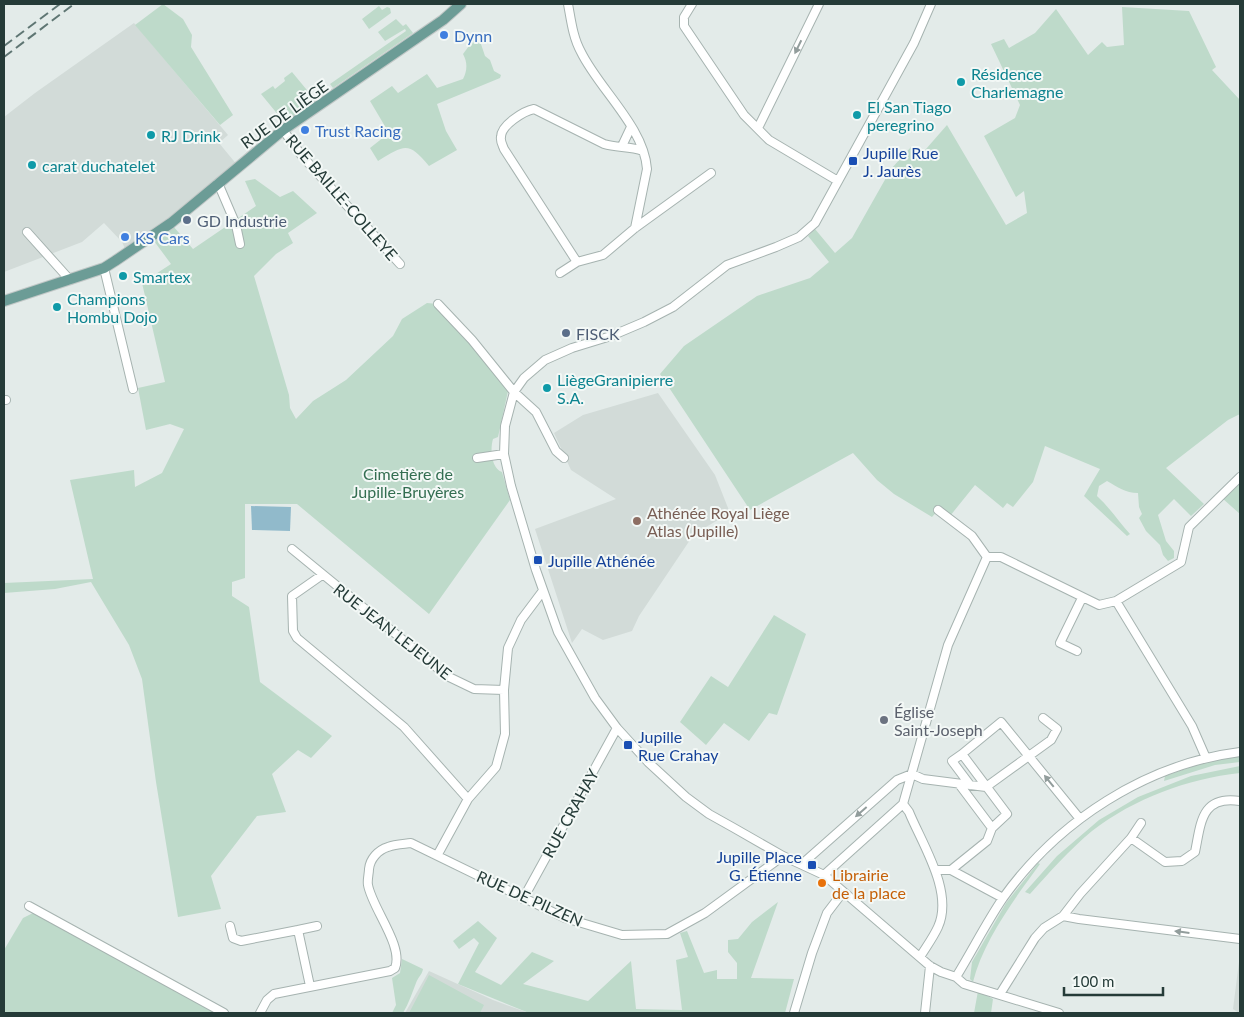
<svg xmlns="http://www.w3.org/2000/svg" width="1244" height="1017" font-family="Lato,sans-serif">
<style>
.built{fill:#d2dbd8}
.green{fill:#bedaca}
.water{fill:#91bacb}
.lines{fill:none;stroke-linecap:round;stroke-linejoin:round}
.minor-casing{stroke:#a6b3b0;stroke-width:10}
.major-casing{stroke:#c2c8c7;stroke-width:12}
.minor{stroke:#fff;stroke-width:8}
.major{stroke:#6c9c96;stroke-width:10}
.rail{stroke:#5f7673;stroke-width:2;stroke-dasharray:10 5;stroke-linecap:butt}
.oneway{fill:#929d9c}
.shop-dot{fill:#3f7fe0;stroke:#f3f8f6;stroke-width:2}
.culture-dot{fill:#0f9aa8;stroke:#f3f8f6;stroke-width:2}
.transit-dot{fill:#1a4fb4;stroke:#f3f8f6;stroke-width:2}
.service-dot{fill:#5c6f8a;stroke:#f3f8f6;stroke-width:2}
.education-dot{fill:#8d6e63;stroke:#f3f8f6;stroke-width:2}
.worship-dot{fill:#6b7280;stroke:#f3f8f6;stroke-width:2}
.food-dot{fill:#e8710a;stroke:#f3f8f6;stroke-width:2}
.labels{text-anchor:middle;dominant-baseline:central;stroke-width:4;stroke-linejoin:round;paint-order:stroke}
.shop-label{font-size:16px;fill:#366cbe;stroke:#f3f8f6;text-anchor:start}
.culture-label{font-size:16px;fill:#0d838f;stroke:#f3f8f6;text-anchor:start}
.street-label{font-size:16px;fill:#253b38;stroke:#f3f8f6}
.transit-label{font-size:16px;fill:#164399;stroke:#f3f8f6;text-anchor:start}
.service-label{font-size:16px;fill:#4e5e75;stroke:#f3f8f6;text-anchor:start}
.park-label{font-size:16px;fill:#336e51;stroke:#f3f8f6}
.education-label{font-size:16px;fill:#785e54;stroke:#f3f8f6;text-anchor:start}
.worship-label{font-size:16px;fill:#5b616d;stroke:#f3f8f6;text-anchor:start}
.food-label{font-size:16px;fill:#c56008;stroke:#f3f8f6;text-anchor:start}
</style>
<rect width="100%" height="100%" fill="#e3ebe9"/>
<path class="built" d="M 134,23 L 228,135 L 219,143 L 238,166 L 127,253 L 122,242 L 104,223 L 82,242 L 4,272 L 4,117 L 35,93 Z
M 658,393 L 715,475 L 730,513 L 694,534 L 639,616 L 632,631 L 603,640 L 582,629 L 572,643 L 535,529 L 616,499 L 571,470 L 554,433 L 583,415 Z
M 1240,954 L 1240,1013 L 1239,1013 L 1233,1009 Z
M 429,971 L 493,1000 L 529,1013 L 405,1013 Z"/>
<path class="green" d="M 163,4 L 183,19 L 192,35 L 191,47 L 233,115 L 220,125 L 135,25 Z
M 379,6 L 382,10 L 387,7 L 390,8 L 391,13 L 369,29 L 362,19 Z
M 1122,7 L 1189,11 L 1216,67 L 1212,70 L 1240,100 L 1240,414 L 1228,420 L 1166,468 L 1204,504 L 1191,516 L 1174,499 L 1158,515 L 1166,541 L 1174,551 L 1174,558 L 1168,561 L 1163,555 L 1160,545 L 1146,531 L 1139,518 L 1142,514 L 1139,507 L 1138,493 C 1125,493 1118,487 1107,481 L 1099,486 L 1097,496 C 1110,508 1119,522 1130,534 L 1127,536 L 1084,496 L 1100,469 L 1045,446 L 1033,482 L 1013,507 L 1007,503 L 1003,508 L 975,485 L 950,516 L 941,507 L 932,517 L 894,494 L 877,480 L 853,453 L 750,510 L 660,374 L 684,346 L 757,296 L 810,278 L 829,262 L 808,236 L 815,229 L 835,253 L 852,238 L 891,169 L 911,147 L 919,157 L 947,125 L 1006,225 L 1027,213 L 1024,191 L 1016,197 L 984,136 L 1015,118 L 1020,105 L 991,44 L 1004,39 L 1009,48 L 1035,33 L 1056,9 L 1088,55 L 1102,42 L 1107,47 L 1124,45 Z
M 396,19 L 403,26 L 406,24 L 413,33 L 333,88 L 330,84 L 406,31 L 405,29 L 385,41 L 378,32 Z
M 473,35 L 479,38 L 485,56 L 490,60 L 494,71 L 501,75 L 500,78 L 437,104 L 446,131 L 457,150 L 429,166 C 408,141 405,145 378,161 L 370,148 L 389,133 L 370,101 L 392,86 L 398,93 L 427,74 L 437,88 L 463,79 C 467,71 468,63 463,54 L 469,46 L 468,39 Z
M 292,72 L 316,101 L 284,122 L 261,94 L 273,86 L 275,89 L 285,81 L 284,78 Z
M 255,179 L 280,197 L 293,191 L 317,213 L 288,233 L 293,243 L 276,254 L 254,276 L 289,395 L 290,408 L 296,419 L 313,401 L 346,380 L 393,336 L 402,319 L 427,303 L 438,304 L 507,387 L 508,391 L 498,437 L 493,439 C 490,449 491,468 502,472 L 510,500 L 429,614 L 297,504 L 245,504 L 245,578 L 232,582 L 232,596 L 249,607 L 260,682 L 332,736 L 311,758 L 298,750 L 272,774 L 286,812 L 257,816 L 211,876 L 221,909 L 178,917 L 156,782 L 142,679 L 129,645 L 91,582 L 55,589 L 4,593 L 4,583 L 93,579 L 70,480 L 134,470 L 135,487 L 162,473 L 184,429 L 170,424 L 146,430 L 138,388 L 165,382 L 142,283 L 171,264 L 154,241 L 173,226 L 193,249 L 256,206 L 245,181 Z
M 1240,481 L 1240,514 L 1222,498 Z
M 774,615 L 806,634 L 777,715 L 769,713 L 749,741 L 724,723 L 706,745 L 680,722 L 711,676 L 728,687 Z
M 1240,756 L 1240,762 L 1215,765 L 1164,781 L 1165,776 L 1211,760 Z
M 1240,766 L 1240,773 C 1187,779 1135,798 1092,831 C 1069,850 1049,873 1030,894 L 1025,892 L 1057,856 L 1099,820 L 1138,797 L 1191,776 Z
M 1038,863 L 1040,864 C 1015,898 983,941 973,982 L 970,979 L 972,962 L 1006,903 Z
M 778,902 L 751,978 L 794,979 L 785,1013 L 529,1013 L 458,984 L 479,943 L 474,938 L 459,949 L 453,941 L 478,921 L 497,938 L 475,972 L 501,985 L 532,952 L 554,961 L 523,984 L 588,1001 L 631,961 L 636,1009 L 682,1010 L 676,960 L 688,957 L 680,933 L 687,931 L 704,973 L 717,970 L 717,979 L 737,979 L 737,963 L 728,952 L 728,940 L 738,939 L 752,922 Z
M 33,913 L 216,1013 L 4,1013 L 4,950 L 23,918 Z
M 402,959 L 423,969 C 422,975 418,977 416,983 C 412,993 409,1003 403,1013 L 392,1013 L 396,1005 L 392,978 L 400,973 Z
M 429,975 L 484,1005 L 480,1013 L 409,1013 Z
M 978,991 L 993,999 L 991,1013 L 974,1013 Z"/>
<path class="water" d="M 251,506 L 291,507 L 290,531 L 252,530 Z"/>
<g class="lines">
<defs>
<path id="minor" d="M 568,4 C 571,20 573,38 581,52 C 599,89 644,127 647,169 L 635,228
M 692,4 L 684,17 L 684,26 L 744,115 L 769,140 L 838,181
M 931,4 L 914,43 L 815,223 L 799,237 L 776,247 L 727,265 L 673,307 L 644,322 L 611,336 L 572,348 L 545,360 L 524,378 L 514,392 L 505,426 L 504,454 L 511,486 L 536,570 L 558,632 L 595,698 L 617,728 L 648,762 L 686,797 L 709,814 L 734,828 L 783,856 L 824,875 L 930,966 L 941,972 L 956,977 L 964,984 L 1059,1013
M 758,128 L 819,4
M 283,130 L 302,156 L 400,264
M 622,146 L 631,127
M 218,183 L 236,225 L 240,244
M 27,232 L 70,280
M 577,262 L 504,149 C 503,146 500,141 501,137 C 501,125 524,111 534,109 L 604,144 C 617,148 630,146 643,151
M 104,268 L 133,389
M 560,273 L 577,262 L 603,255 L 635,228 L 711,173
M 438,304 L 472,340 L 514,392 L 536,412 L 556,451 L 564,458
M 4,400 L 6,400
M 477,458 L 504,454
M 938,510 L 972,536 L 987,557
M 292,549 L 447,676 L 474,689 L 504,690
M 322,575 L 292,596 L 293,631 L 297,638 L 404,727 L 468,799
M 1116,601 L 1192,726 L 1206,758
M 1077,651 L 1060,643 L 1082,598
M 962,754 L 1001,722 L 1080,819
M 912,774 L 923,779 L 986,787 L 1051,740 L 1057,729 L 1043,718
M 959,784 L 992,828
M 903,804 L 909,812 C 922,844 954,892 938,927 C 933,938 926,947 920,957
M 1131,838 L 1141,823
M 438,854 L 468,799 L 496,767 L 505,734 L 504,690 L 508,648 L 521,620 L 542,592
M 802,864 L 897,780 L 912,774
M 935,870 L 951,870 L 1003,898
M 951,870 L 987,841 L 992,828 L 1007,814 L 962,754 L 952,761 L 970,785
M 824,875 L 903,804 L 948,645 L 987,557 L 1001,557 L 1099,605 L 1116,601 L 1181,562 L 1189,527 L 1240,477
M 523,899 L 617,728
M 29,906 L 224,1013
M 1063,916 L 1079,919 L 1240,939
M 230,926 L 233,938 L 241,941 L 298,930 L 310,986
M 298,930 L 317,926
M 956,977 C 972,951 986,923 1003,898 C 1058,821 1146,764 1240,752
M 1000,994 L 1035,938 L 1044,928 L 1063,916 L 1080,894 L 1131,838 L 1165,862 L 1182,861 L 1195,852 C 1201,823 1201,795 1240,801
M 260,1013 L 267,1000 L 274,994 L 390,971 L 395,968 C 404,946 372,908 368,885 C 367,880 369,874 369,869 C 370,859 378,850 388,847 C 395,844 404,844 411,843 L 565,918 L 622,935 L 667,934 L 705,913 L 783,856
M 794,1013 L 812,953 L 827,913 L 843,892
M 925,1013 L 930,966"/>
<path id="major" d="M 4,301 L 104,268 L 115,261 L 171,223 L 283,130 L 443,20 L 461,4"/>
</defs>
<use href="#minor" class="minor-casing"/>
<use href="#major" class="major-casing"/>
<use href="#minor" class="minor"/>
<use href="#major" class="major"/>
<path class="rail" d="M 4,46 L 60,4
M 4,57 L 74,4"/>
</g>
<defs><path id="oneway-solid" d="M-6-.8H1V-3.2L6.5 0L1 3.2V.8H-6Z" transform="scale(1.25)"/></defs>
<g class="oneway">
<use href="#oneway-solid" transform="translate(798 47) rotate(116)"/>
<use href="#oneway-solid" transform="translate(1049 781) rotate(-129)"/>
<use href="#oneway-solid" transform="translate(861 812) rotate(139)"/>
<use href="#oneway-solid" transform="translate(1182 932) rotate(-173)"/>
</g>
<g class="shop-dot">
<circle cx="444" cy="35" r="5"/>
<circle cx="305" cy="130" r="5"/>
<circle cx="125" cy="237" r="5"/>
</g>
<g class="culture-dot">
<circle cx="961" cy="82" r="5"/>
<circle cx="857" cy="115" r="5"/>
<circle cx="151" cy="135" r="5"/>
<circle cx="32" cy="165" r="5"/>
<circle cx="123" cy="276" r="5"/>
<circle cx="57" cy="307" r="5"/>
<circle cx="547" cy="388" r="5"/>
</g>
<g class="transit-dot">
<rect x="848" y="156" width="10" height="10" rx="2.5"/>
<rect x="533" y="555" width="10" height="10" rx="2.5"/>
<rect x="623" y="740" width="10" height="10" rx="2.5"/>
<rect x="807" y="860" width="10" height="10" rx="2.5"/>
</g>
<g class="service-dot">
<circle cx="187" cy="220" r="5"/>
<circle cx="566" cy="333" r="5"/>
</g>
<circle class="education-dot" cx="637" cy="521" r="5"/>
<circle class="worship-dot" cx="884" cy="720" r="5"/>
<circle class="food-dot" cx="822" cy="883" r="5"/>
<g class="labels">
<g class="shop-label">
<text x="454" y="35">Dynn</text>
<text x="315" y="130">Trust Racing</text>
<text x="135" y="237">KS Cars</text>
</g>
<g class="culture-label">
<text x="971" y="73">Résidence<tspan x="971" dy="18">Charlemagne</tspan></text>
<text x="867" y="106">El San Tiago<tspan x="867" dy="18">peregrino</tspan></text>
<text x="161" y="135">RJ Drink</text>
<text x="42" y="165">carat duchatelet</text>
<text x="133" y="276">Smartex</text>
<text x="67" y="298">Champions<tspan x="67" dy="18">Hombu Dojo</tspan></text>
<text x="557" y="379">LiègeGranipierre<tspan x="557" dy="18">S.A.</tspan></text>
</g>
<g class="street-label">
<text transform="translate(284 114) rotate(-36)">RUE DE LIÈGE</text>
<text transform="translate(342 197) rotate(49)">RUE BAILLE-COLLEYE</text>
<text transform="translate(393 631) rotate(38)">RUE JEAN LEJEUNE</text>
<text transform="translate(570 813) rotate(-61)">RUE CRAHAY</text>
<text transform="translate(530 898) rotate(24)">RUE DE PILZEN</text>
</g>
<g class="transit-label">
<text x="863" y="152">Jupille Rue<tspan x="863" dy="18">J. Jaurès</tspan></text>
<text x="548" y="560">Jupille Athénée</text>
<text x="638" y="736">Jupille<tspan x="638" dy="18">Rue Crahay</tspan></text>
<text x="802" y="856" text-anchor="end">Jupille Place<tspan x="802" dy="18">G. Étienne</tspan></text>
</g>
<g class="service-label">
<text x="197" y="220">GD Industrie</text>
<text x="576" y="333">FISCK</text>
</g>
<g class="park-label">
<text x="408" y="473">Cimetière de<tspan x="408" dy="18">Jupille-Bruyères</tspan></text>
</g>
<g class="education-label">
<text x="647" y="512">Athénée Royal Liège<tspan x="647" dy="18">Atlas (Jupille)</tspan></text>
</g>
<g class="worship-label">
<text x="894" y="711">Église<tspan x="894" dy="18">Saint-Joseph</tspan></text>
</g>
<g class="food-label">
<text x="832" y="874">Librairie<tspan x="832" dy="18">de la place</tspan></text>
</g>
</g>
<rect width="1244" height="1017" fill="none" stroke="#253b38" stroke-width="10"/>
<path d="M1064 987v8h99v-8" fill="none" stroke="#253b38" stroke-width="2.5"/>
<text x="1072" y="987" font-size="15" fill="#253b38" stroke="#f3f8f6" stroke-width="4" paint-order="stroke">100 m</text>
</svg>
